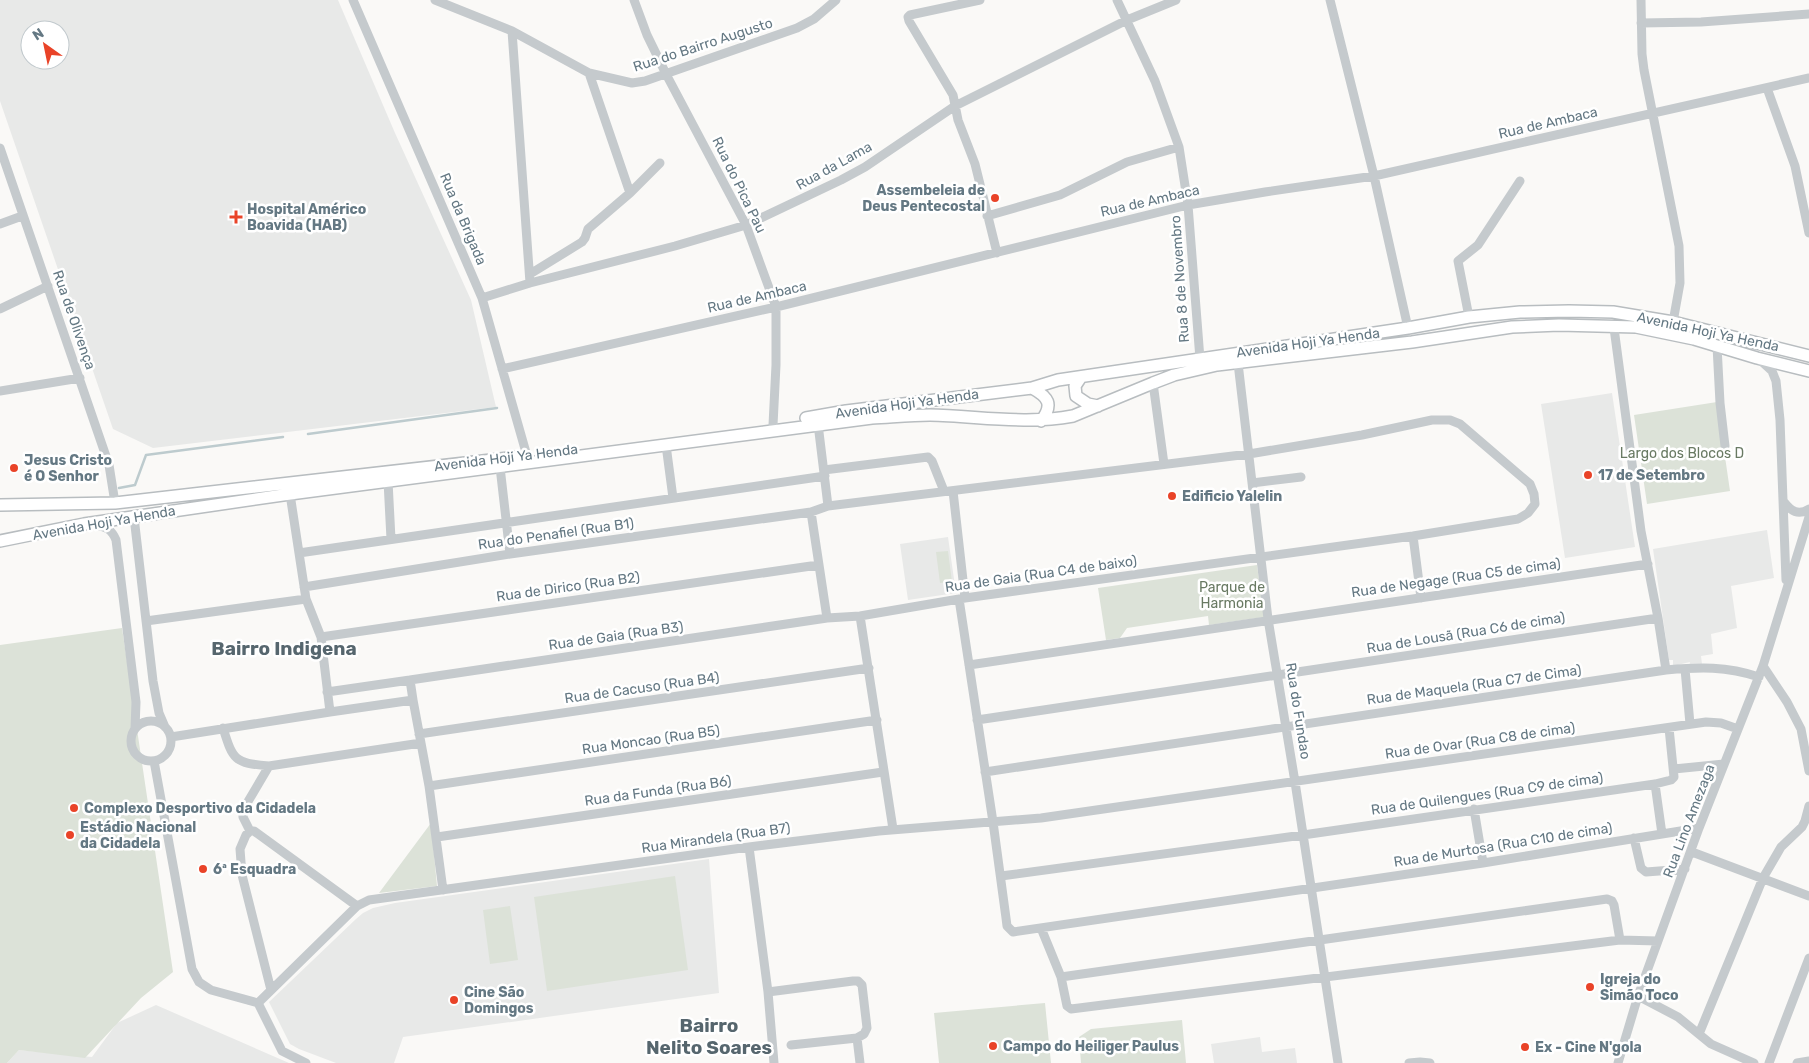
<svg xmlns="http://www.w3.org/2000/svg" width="1809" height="1063" font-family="Rubik,sans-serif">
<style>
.built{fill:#e8e9e8;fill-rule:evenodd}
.green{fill:#dce2d8}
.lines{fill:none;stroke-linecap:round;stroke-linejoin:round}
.stream{stroke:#bdcbce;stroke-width:2.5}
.major-casing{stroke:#b8bdc0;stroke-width:14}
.minor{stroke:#c5cacd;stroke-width:9}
.major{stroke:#fff;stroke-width:11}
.poi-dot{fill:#e94328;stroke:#fff;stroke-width:2}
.labels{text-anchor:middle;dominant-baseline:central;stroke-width:5;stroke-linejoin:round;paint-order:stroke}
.street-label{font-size:14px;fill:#647883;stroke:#fff}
.poi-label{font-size:14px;font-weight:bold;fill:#647883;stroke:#fff;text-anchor:start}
.park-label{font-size:14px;fill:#697a63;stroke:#fff}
.district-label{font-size:19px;font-weight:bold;fill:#56666e;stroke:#fff}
</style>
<rect width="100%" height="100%" fill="#faf9f7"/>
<path class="built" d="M 0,0 L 338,0 L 395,133 L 471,300 L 496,407 L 153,448 L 113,429 L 0,101 ZM 30,30 L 60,30 L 60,60 L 30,60 Z
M 1612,393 L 1635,547 L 1565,558 L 1541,404 Z
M 1767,530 L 1774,578 L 1731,586 L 1737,628 L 1711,634 L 1713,654 L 1701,656 L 1702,664 L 1689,667 L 1690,662 L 1673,666 L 1673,660 L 1669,660 L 1653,549 Z
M 948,537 L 956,593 L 908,600 L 900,544 Z
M 709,859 L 719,993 L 403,1037 L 394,1063 L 336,1063 L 299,1049 L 290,1044 L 269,1002 L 356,919 L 363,913 L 373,908 L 395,903 Z
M 156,1005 L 289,1063 L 7,1063 L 19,1050 L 92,1057 L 117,1023 Z
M 1260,1037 L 1262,1052 L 1295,1048 L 1297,1063 L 1214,1063 L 1211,1044 Z"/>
<path class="green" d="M 1717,402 L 1730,491 L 1647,504 L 1634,415 Z
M 948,551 L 952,582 L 940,583 L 936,552 Z
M 1257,565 L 1264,617 L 1209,625 L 1208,616 L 1127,628 L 1120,638 L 1106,640 L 1098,588 Z
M 122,628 L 173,972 L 141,998 L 85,1058 L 19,1050 L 7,1063 L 0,1063 L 0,645 Z
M 431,823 L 437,886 L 379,893 Z
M 675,876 L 688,970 L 547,991 L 534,897 Z
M 510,906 L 518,960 L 490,964 L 483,910 Z
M 1045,1003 L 1051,1063 L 939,1063 L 934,1013 Z
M 1182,1020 L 1186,1063 L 1081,1063 L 1079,1037 L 1091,1029 Z"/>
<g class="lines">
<path class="stream" d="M 308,434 L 497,408
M 119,488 L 135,485 L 146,455 L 283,437"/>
<defs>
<path id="major" d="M 1081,377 L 1075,386 L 1076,396 L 1088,404 L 1098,406
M 1032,388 C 1048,397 1054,404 1041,421
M 806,418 L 846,411 L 1032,388 L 1058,380 L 1408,328 L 1469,317 L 1520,312 L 1569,311 L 1613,312 L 1673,322 L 1809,356
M 0,505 L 115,503 L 518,457
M 0,541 L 84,524 L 290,494 L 872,418 C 892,417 911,415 930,415 C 978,416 1026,425 1073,416 L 1153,383 L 1174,375 L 1217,365 L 1412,342 L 1512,327 L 1559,325 L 1636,327 L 1694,339 L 1757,358 L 1809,371"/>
</defs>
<use href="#major" class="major-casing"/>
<path class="minor" d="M 353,0 L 482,298 L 527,456
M 435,0 L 512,31 L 589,73 L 632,83 L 645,81 L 797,28 L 814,19 L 836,0
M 634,0 L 647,35 L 666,74 L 746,225 L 776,307 L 776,365 L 773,425
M 980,0 L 910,15 L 908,17 L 909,21 L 953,95 L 958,120 L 975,164 L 997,253
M 1117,0 L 1155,81 L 1179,147 L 1188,205 L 1200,359
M 1330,0 L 1374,176 L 1408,328
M 1641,0 L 1642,54 L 1644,70 L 1679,246 L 1680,283 L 1673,322
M 1641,23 L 1701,22 L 1809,14
M 512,31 L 530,283
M 589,73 L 630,193
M 1767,88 L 1795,166 L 1809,233
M 0,148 L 109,465 L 115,503
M 987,216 L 1060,195 L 1127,162 L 1179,147
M 0,224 L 22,216
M 530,274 L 582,242 L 585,238 L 588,229 L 630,193 L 660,163
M 482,298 L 530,283 L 675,246 L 746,225 L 841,180 L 865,167 L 955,106 L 1127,20 L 1176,0
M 0,309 L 48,286
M 1469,317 L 1458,261 L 1478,245 L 1520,181
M 1614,328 L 1641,531 L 1658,618 L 1666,670
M 1717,346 L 1720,403 L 1725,446
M 1760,360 L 1772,371 L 1776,381 L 1780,420 L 1786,580
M 1238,363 L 1268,619 L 1295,782 L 1338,1063
M 502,369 L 776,307 L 1188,205 L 1265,192 L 1374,176 L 1809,78
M 1153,383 L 1164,464
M 0,391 L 80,378
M 818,424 L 828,506
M 666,445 L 673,498
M 500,467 L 510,554
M 824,470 L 928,457 L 932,461 L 944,491
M 388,481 L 391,539
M 1252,483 L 1301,477
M 953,491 L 965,598
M 290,494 L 306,599 L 321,637 L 330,712 L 413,700 L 410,680 L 327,692
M 1784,502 C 1791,511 1798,516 1809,509
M 811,512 L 827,618
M 134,517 L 153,681 L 159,713 L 165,727
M 94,525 C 106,526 112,530 116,540 L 136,702 L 135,729
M 1413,536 L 1421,598
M 299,553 L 825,476
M 304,587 L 510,554 L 811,512 L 828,506 L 1249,454 L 1362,435 L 1432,420 L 1450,420 L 1460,424 L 1530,484 L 1534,494 L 1535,504 L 1528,513 L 1518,519 L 1413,536 L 965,598 L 860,616 L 827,618 L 410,680
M 959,599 L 993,822 L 1006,918 L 1007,926 L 1013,932 L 1483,863 L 1699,828
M 860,616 L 893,829
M 146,621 L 306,599
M 321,637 L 818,565
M 969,665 L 1648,564
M 1763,666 L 1787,702 L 1801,729 L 1809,771
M 1685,669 L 1690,724
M 413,700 L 429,786 L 443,890
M 977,720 L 1658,618
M131 741a20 20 0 1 1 40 0a20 20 0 1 1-40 0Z
M 223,728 C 233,760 234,763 269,766
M 419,734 L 869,668
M 171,737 L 330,712
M 154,761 L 192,969 L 199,982 L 211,990 L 258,1003 L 282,1051 L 306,1063
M 1674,769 L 1724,764
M 985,772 L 1666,670 C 1700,667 1726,666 1759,677
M 1655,784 L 1662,834
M 429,786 L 877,720
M 1474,809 L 1483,863
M 250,831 L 243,817 L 243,810 L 269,766 L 421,743
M 250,831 L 246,835 L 240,849 L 242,875 L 271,990
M 250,831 L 254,831 L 357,906
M 437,837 L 883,772
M 1634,838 L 1641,868 L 1646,872 L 1685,869
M 749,847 L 768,992 L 774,1063
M 1692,852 L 1809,896
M 1001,876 L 1303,835 L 1655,784 L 1671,780 L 1674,777 L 1669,728
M 1041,928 L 1061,977 L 1067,1006 L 1071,1009 L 1620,940 L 1658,941
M 1061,977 L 1607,899 L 1612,901 L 1614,905 L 1620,940
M 768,992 L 853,981 L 858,981 L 862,985 L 867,1028 L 864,1034 L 857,1038 L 791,1045
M 1638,996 L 1678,1017 L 1711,1044 L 1754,1063
M 258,1003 L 357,906 L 369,900 L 749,847 L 879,831 L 1041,818 L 1706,722 L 1721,723 L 1738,729
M 1699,1034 L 1763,878 L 1781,847 L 1802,827 L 1805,821 L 1809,806
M 857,1038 L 860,1063
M 1409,1063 L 1420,1062 L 1430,1063
M 1618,1063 L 1638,996 L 1699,828 L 1763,666 L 1809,517
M 1769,1063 L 1809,958
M 1797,1063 L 1809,1061"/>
<use href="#major" class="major"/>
</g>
<g class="poi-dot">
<circle cx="995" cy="198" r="5"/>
<path d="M233.5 209.5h5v5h5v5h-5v5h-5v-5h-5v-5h5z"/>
<circle cx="14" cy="468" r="5"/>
<circle cx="1588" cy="475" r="5"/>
<circle cx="1172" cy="496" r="5"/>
<circle cx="74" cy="808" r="5"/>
<circle cx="70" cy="835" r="5"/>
<circle cx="203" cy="869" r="5"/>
<circle cx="1590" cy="987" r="5"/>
<circle cx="454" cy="1000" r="5"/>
<circle cx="993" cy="1046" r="5"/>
<circle cx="1525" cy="1047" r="5"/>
</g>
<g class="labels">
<g class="street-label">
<text transform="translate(703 45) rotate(-18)">Rua do Bairro Augusto</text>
<text transform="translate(1548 123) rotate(-13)">Rua de Ambaca</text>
<text transform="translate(834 166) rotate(-29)">Rua da Lama</text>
<text transform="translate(739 185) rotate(64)">Rua do Pica Pau</text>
<text transform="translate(1150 201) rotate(-13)">Rua de Ambaca</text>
<text transform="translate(463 219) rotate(67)">Rua da Brigada</text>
<text transform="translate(1180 279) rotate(-94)">Rua 8 de Novembro</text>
<text transform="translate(757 297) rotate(-13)">Rua de Ambaca</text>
<text transform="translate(74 320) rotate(71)">Rua de Olivença</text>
<text transform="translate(1708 332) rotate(12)">Avenida Hoji Ya Henda</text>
<text transform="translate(1308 343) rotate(-8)">Avenida Hoji Ya Henda</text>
<text transform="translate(907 404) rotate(-8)">Avenida Hoji Ya Henda</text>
<text transform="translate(506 458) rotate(-7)">Avenida Hoji Ya Henda</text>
<text transform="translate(104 523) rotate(-10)">Avenida Hoji Ya Henda</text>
<text transform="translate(556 534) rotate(-8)">Rua do Penafiel (Rua B1)</text>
<text transform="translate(1041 574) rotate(-8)">Rua de Gaia (Rua C4 de baixo)</text>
<text transform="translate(1456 578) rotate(-8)">Rua de Negage (Rua C5 de cima)</text>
<text transform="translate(568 587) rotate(-8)">Rua de Dirico (Rua B2)</text>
<text transform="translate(1466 633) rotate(-9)">Rua de Lousã (Rua C6 de cima)</text>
<text transform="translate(616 636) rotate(-8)">Rua de Gaia (Rua B3)</text>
<text transform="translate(1474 685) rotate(-8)">Rua de Maquela (Rua C7 de Cima)</text>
<text transform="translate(642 688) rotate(-8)">Rua de Cacuso (Rua B4)</text>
<text transform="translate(1298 711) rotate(81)">Rua do Fundao</text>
<text transform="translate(651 740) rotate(-8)">Rua Moncao (Rua B5)</text>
<text transform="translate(1480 741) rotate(-8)">Rua de Ovar (Rua C8 de cima)</text>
<text transform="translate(658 791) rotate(-8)">Rua da Funda (Rua B6)</text>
<text transform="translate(1487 794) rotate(-8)">Rua de Quilengues (Rua C9 de cima)</text>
<text transform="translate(1689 821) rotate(-69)">Rua Lino Amezaga</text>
<text transform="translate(716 838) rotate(-8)">Rua Mirandela (Rua B7)</text>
<text transform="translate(1503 845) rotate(-9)">Rua de Murtosa (Rua C10 de cima)</text>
</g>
<g class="poi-label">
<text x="985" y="190" text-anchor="end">Assembeleia de<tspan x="985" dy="16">Deus Pentecostal</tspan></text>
<text x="247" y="209">Hospital Américo<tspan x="247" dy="16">Boavida (HAB)</tspan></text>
<text x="24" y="460">Jesus Cristo<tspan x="24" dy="16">é O Senhor</tspan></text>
<text x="1598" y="475">17 de Setembro</text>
<text x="1182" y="496">Edificio Yalelin</text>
<text x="84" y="808">Complexo Desportivo da Cidadela</text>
<text x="80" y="827">Estádio Nacional<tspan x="80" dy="16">da Cidadela</tspan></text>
<text x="213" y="869">6ª Esquadra</text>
<text x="1600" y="979">Igreja do<tspan x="1600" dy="16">Simão Toco</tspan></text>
<text x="464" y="992">Cine São<tspan x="464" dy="16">Domingos</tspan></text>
<text x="1003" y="1046">Campo do Heiliger Paulus</text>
<text x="1535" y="1047">Ex - Cine N'gola</text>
</g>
<g class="park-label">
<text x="1682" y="453">Largo dos Blocos D</text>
<text x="1232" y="587">Parque de<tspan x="1232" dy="16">Harmonia</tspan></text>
</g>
<g class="district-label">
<text x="284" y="648">Bairro Indigena</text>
<text x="709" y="1025">Bairro<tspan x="709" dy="22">Nelito Soares</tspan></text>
</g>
</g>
<g transform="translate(45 45) rotate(327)"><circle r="24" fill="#ffffff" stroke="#c1c9cd"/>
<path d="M0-4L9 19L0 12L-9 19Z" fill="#e94328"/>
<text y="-8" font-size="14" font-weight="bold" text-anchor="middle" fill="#647883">N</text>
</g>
</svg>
